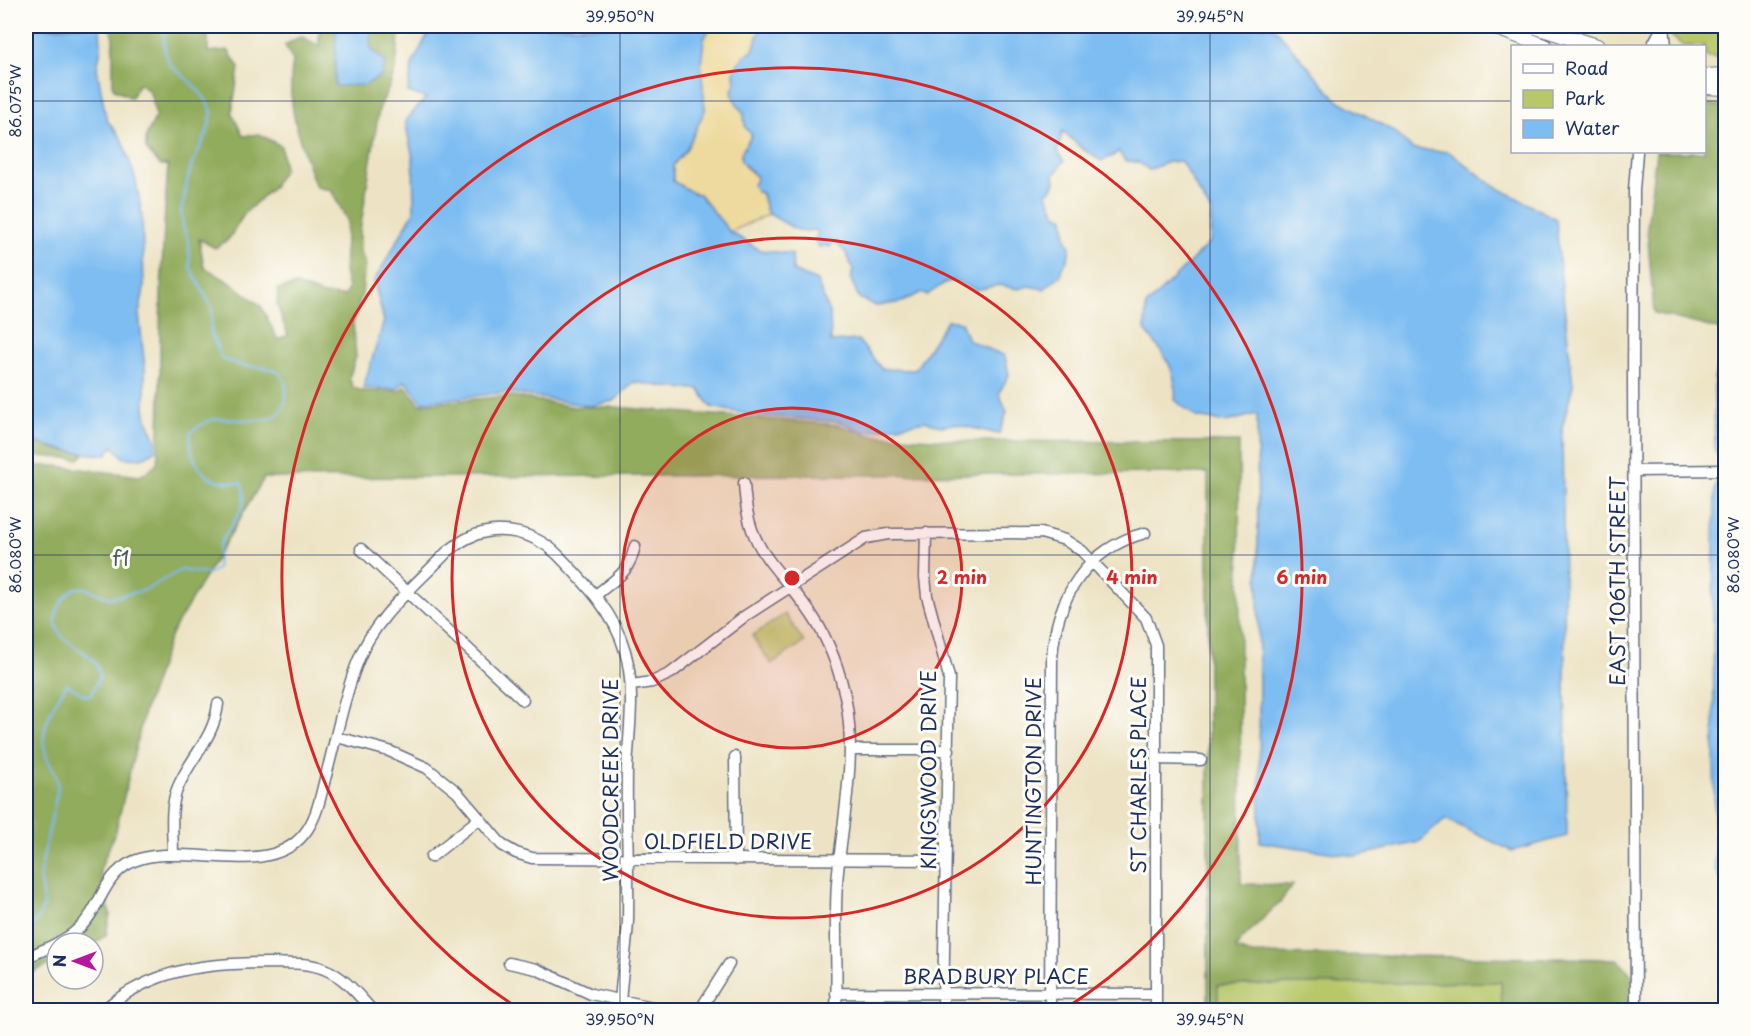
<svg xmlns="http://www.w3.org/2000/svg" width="1751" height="1036" font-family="'Playpen Sans',sans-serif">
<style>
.green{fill:#b8c769;stroke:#6a7b64;stroke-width:1.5}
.forest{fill:#92ac5d;stroke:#566e5e;stroke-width:1.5}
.sand{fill:#eeda9e;stroke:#84847e;stroke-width:1.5}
.water{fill:#7ebdf2;stroke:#4c76a8;stroke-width:1.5}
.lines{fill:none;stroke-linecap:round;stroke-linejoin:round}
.stream{stroke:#7ebdf2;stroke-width:2}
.minor-casing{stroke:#646e82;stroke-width:13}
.major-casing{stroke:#646e82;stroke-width:16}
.minor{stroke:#fff;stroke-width:10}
.major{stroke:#fff;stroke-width:14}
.ticks{fill:none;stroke:#1b2f5e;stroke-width:1.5;stroke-opacity:0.45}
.ring{fill:none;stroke:#d62828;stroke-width:3}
.labels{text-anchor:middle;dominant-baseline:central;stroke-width:6;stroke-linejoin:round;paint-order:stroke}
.park-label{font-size:20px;fill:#4a5d61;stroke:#fdfcf7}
.street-label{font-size:20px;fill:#1b2f5e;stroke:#fdfcf7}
.centre{fill:#d62828;stroke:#fdfcf7;stroke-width:3}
.ring-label{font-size:18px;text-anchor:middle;font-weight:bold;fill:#d62828;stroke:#fdfcf7;stroke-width:6;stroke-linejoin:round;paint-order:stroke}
.neatline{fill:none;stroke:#1b2f5e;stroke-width:2}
.ticks-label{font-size:15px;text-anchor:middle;fill:#1b2f5e}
</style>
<rect width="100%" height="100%" fill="#fdfcf7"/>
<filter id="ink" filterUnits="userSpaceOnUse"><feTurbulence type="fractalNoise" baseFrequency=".0167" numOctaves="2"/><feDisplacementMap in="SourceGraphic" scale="12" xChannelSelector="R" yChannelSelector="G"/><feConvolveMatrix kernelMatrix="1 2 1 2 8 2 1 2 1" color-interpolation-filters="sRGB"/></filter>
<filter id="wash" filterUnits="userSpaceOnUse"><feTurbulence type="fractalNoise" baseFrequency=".008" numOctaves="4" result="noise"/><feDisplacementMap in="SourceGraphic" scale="24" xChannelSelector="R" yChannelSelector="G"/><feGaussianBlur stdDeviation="1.35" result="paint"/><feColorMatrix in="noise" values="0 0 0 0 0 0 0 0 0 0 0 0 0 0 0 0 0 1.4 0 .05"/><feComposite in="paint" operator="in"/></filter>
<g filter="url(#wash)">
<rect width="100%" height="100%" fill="#ede3c4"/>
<path class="green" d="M 1636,26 L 1725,26 L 1725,59 L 1705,56 L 1704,46 L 1683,46 L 1668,33 Z
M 785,614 L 804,642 L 771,664 L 752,636 Z
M 1501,982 L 1502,1010 L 1218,1010 L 1217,985 Z"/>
<path class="forest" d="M 26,26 L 77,26 L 26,29 Z
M 109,26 L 208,26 L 208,52 L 228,50 L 239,68 L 232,113 L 243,136 L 259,134 L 281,146 L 284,169 L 272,188 L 245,213 L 228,240 L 215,248 L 199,239 L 204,267 L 234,285 L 261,306 L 278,340 L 288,335 L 277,305 L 278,289 L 296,285 L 323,295 L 345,296 L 348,288 L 344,272 L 347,220 L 331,190 L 316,187 C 301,147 285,104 293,61 L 285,45 L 301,36 L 319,46 L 319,26 L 400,26 L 396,66 L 391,83 L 379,109 L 360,231 L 360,253 L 365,262 L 362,294 L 353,323 L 356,357 L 349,378 L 353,387 L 361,391 L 399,391 L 405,386 L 420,404 L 511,396 L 574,407 L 615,407 L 838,425 L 870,435 L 964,441 L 1239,442 L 1241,884 L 1293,885 L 1281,901 L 1241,940 L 1236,949 L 1252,954 L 1617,959 L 1634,977 L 1634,1010 L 1502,1010 L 1501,982 L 1218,985 L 1218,1010 L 1208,1010 L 1208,473 L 264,478 L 171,634 L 144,712 L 116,830 L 100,870 L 110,914 L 106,935 L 93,944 L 57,943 L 57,961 L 26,975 L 26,855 L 28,831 L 26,817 L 26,580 L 37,563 L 26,532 L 26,466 L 57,466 L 140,476 L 157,464 C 161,421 160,378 160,335 C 161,278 164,221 168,165 L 160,165 L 146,149 L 146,136 L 156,116 L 150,92 L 139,83 L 131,98 L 113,88 L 113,37 Z
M 1705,104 L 1725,106 L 1725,331 L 1654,313 L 1647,228 L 1656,152 L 1704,152 Z
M 26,439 L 59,450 L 85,453 L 79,459 L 26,455 Z"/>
<path class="sand" d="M 711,26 L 765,26 L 758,34 L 753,51 L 744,56 L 734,73 L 735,83 L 732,91 L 734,99 L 744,114 L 745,127 L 752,135 L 747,143 L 744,166 L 757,177 L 766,210 L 769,214 L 730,232 L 699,194 L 693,194 L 673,181 L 673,165 L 686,150 L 705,110 L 701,64 L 704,39 Z"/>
<path class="water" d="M 77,26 L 100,26 L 101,48 L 97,68 L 105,112 L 107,120 L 121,138 L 131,165 L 136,181 L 142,215 L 144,288 L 139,314 L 145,369 L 145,407 L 147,420 L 156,440 L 155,450 C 146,459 137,459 124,458 L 113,446 L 106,455 C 78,454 52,448 26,439 L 26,29 Z
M 336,26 L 373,26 L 370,39 L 371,49 L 385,61 L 381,76 L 365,85 L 335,86 Z
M 432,26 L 711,26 L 704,39 L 701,64 L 705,110 L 686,150 L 673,165 L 673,181 L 693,193 L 699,194 L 730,232 L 760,250 L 792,254 L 793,271 L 817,281 L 830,315 L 831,342 L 858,340 L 882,369 L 915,370 L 947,320 L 961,322 L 968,340 L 1005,356 L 1009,375 L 999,393 L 1007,412 L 999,434 L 955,424 L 940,426 L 925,421 L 866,432 L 840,422 L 751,415 L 711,407 L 699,389 L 672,388 L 634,382 L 614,401 L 589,406 L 508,392 L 422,402 L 405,381 L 397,389 L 363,388 L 384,321 L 374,281 L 414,212 L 413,158 L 405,121 L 426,98 L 408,92 L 412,65 Z
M 765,26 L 904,26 L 917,28 L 926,26 L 1273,26 L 1336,99 L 1395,132 L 1412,149 L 1449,152 L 1493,185 L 1556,219 L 1559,259 L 1573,385 L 1562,428 L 1567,836 L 1512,851 L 1445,819 L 1419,842 L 1356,856 L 1260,842 L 1257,414 L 1226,422 L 1196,417 L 1175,400 C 1178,369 1163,353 1145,330 L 1146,306 L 1210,242 L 1211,212 L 1181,161 L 1168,162 L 1149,170 L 1138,162 L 1125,161 L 1118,151 L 1113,156 L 1101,161 L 1081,148 L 1063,131 L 1057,151 L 1064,161 L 1054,175 L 1055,183 L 1050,191 L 1046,192 L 1056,214 L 1064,218 L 1066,238 L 1070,247 L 1068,259 L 1061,269 L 1062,274 L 1044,289 L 1029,286 L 1018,289 L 999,285 L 976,290 L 954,280 L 945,283 L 927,295 L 920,293 L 902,302 L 876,306 L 859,298 L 851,280 L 853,269 L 846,253 L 835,242 L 829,247 L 825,245 L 820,247 L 817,244 L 815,239 L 818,233 L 816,230 L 803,231 L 795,229 L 769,214 L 766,210 L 762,193 L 757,192 L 753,185 L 757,177 L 741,161 L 741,153 L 752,135 L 745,127 L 744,114 L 734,99 L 732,91 L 735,83 L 734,73 L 737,65 L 744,56 L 753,51 L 758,34 Z
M 1725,362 L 1726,461 L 1722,462 L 1715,451 L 1714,378 L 1717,371 Z
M 1725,480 L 1726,480 L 1725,885 L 1719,877 L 1715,869 L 1713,611 L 1715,490 L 1717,481 Z"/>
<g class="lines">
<path class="stream" d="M 26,931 L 38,919 L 44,906 L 39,877 L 58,788 C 57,768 48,767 45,752 C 39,728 54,703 67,684 L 84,695 L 91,695 L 100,676 C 97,655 80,652 66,640 C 46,623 58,601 75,588 L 85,588 L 109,598 L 145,590 L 181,570 L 208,574 L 217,569 C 218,561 218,552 220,545 C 227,525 253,510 241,483 C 233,482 224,483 216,480 C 197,474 188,451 191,432 C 198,427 206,420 215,419 C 237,417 284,432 286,396 C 286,389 286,379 280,374 C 271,365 251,368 240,365 C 234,363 228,361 222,359 L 211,332 L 212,308 L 190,267 L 189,242 L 183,227 L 181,211 L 191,166 L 207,133 L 212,112 L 205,98 L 188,80 L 170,65 L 165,52 L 163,26"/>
</g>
</g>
<g filter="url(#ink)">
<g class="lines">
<defs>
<path id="minor" d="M 1664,26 L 1666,46
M 1652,46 L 1663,26
M 1635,471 L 1726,470
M 744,483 C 745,502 747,520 755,537 C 765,560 785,579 800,599 C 819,622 833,651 841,680 C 861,746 842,816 837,883 C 834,925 838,968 836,1010
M 926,533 L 925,577 L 927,596 L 949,677 L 943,1010
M 361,549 L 523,700
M 596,595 C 617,577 628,575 635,546
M 632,685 L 652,682 L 671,673 L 745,616 L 866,538 L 888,534 L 1041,533 L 1065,540 L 1082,551 L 1146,618 L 1156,645 L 1156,1010
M 337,737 L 389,751 L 427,768 L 457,792 L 502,845 L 516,853 L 532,858 L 945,860
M 850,750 L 949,750
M 735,757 L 736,860
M 1156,759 L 1201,760
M 173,855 C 173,833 169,808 178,787 C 191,756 214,739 218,704
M 431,857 L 479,819
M 26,958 C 42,950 63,943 77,930 C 104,908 101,869 143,858 C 191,845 269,878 304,834 C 317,818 320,798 325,779 C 336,740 343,698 358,661 C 374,618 416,585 447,552 C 454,547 461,541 470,537 C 499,524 535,532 558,555 C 585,583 614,612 625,651 C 636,690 629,729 627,769 C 626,819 629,869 628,920 C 627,950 620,980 620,1010
M 509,963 L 536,969 L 591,994 L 667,1010
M 836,993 L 1156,994
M 103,1010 C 154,968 206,963 270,963 C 288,964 307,962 324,969 C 345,977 358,995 372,1010
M 700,1010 L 729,964
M 1050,1010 L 1052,658 C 1056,599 1085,549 1145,533
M 1636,1010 L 1633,382 L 1634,190 L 1637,152"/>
<path id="major" d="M 1491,26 L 1545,46
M 1533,26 L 1597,46
M 1704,76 L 1726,75
M 1704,87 L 1726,88"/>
</defs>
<use href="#minor" class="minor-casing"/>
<use href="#major" class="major-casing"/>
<use href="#minor" class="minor"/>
<use href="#major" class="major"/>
</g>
</g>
<path class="ticks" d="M 30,26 L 30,1010M 620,26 L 620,1010M 1210,26 L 1210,1010M 26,101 L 1512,101M 1704,101 L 1726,101M 26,555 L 1726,555M 26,1009 L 1726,1009"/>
<circle cx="792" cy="578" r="170" fill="#d62828" fill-opacity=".12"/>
<g class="ring">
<circle cx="792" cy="578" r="170"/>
<circle cx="792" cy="578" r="340"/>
<path d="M518 1008A510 510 0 1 1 1066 1008"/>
</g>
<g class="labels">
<g class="park-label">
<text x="121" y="558">f1</text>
</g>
<g class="street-label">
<text transform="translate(1617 581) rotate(-90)">EAST 106TH STREET</text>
<text transform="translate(928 770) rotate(-90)">KINGSWOOD DRIVE</text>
<text transform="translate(1138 775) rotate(-90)">ST CHARLES PLACE</text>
<text transform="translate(610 780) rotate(-90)">WOODCREEK DRIVE</text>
<text transform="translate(1033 781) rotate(-90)">HUNTINGTON DRIVE</text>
<text x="728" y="841">OLDFIELD DRIVE</text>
<text x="996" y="976">BRADBURY PLACE</text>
</g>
</g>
<circle cx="792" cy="578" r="9" class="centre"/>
<g class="ring-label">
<text x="962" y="584">2 min</text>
<text x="1132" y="584">4 min</text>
<text x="1302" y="584">6 min</text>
</g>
<rect width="1751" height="1036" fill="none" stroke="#fdfcf7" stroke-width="66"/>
<rect x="1511" y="45" width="195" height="108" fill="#fdfcf7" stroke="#a3aaba" stroke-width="1.5"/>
<rect x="1523" y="64" width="30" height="9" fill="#ffffff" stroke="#a3aaba" stroke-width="1.5"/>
<text x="1565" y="75" font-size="18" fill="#1b2f5e">Road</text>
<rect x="1523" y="90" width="30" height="18" fill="#b8c769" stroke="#a3aaba" stroke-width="1.5"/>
<text x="1565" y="105" font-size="18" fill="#1b2f5e">Park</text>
<rect x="1523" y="120" width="30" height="18" fill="#7ebdf2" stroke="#a3aaba" stroke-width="1.5"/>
<text x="1565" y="135" font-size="18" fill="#1b2f5e">Water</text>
<g transform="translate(75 961) rotate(270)"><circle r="28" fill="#fdfcf7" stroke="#a3aaba" stroke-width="1.5"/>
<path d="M0-4.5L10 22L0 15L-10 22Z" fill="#b5179e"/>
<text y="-9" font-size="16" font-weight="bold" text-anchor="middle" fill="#1b2f5e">N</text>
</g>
<rect x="33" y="33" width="1685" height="970" class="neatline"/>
<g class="ticks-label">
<text x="620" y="22">39.950°N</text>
<text x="1210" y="22">39.945°N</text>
<text transform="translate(16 101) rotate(-90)" y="5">86.075°W</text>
<text transform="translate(1734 555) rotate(-90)" y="5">86.080°W</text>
<text transform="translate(16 555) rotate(-90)" y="5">86.080°W</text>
<text x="620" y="1025">39.950°N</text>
<text x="1210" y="1025">39.945°N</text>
</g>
</svg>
